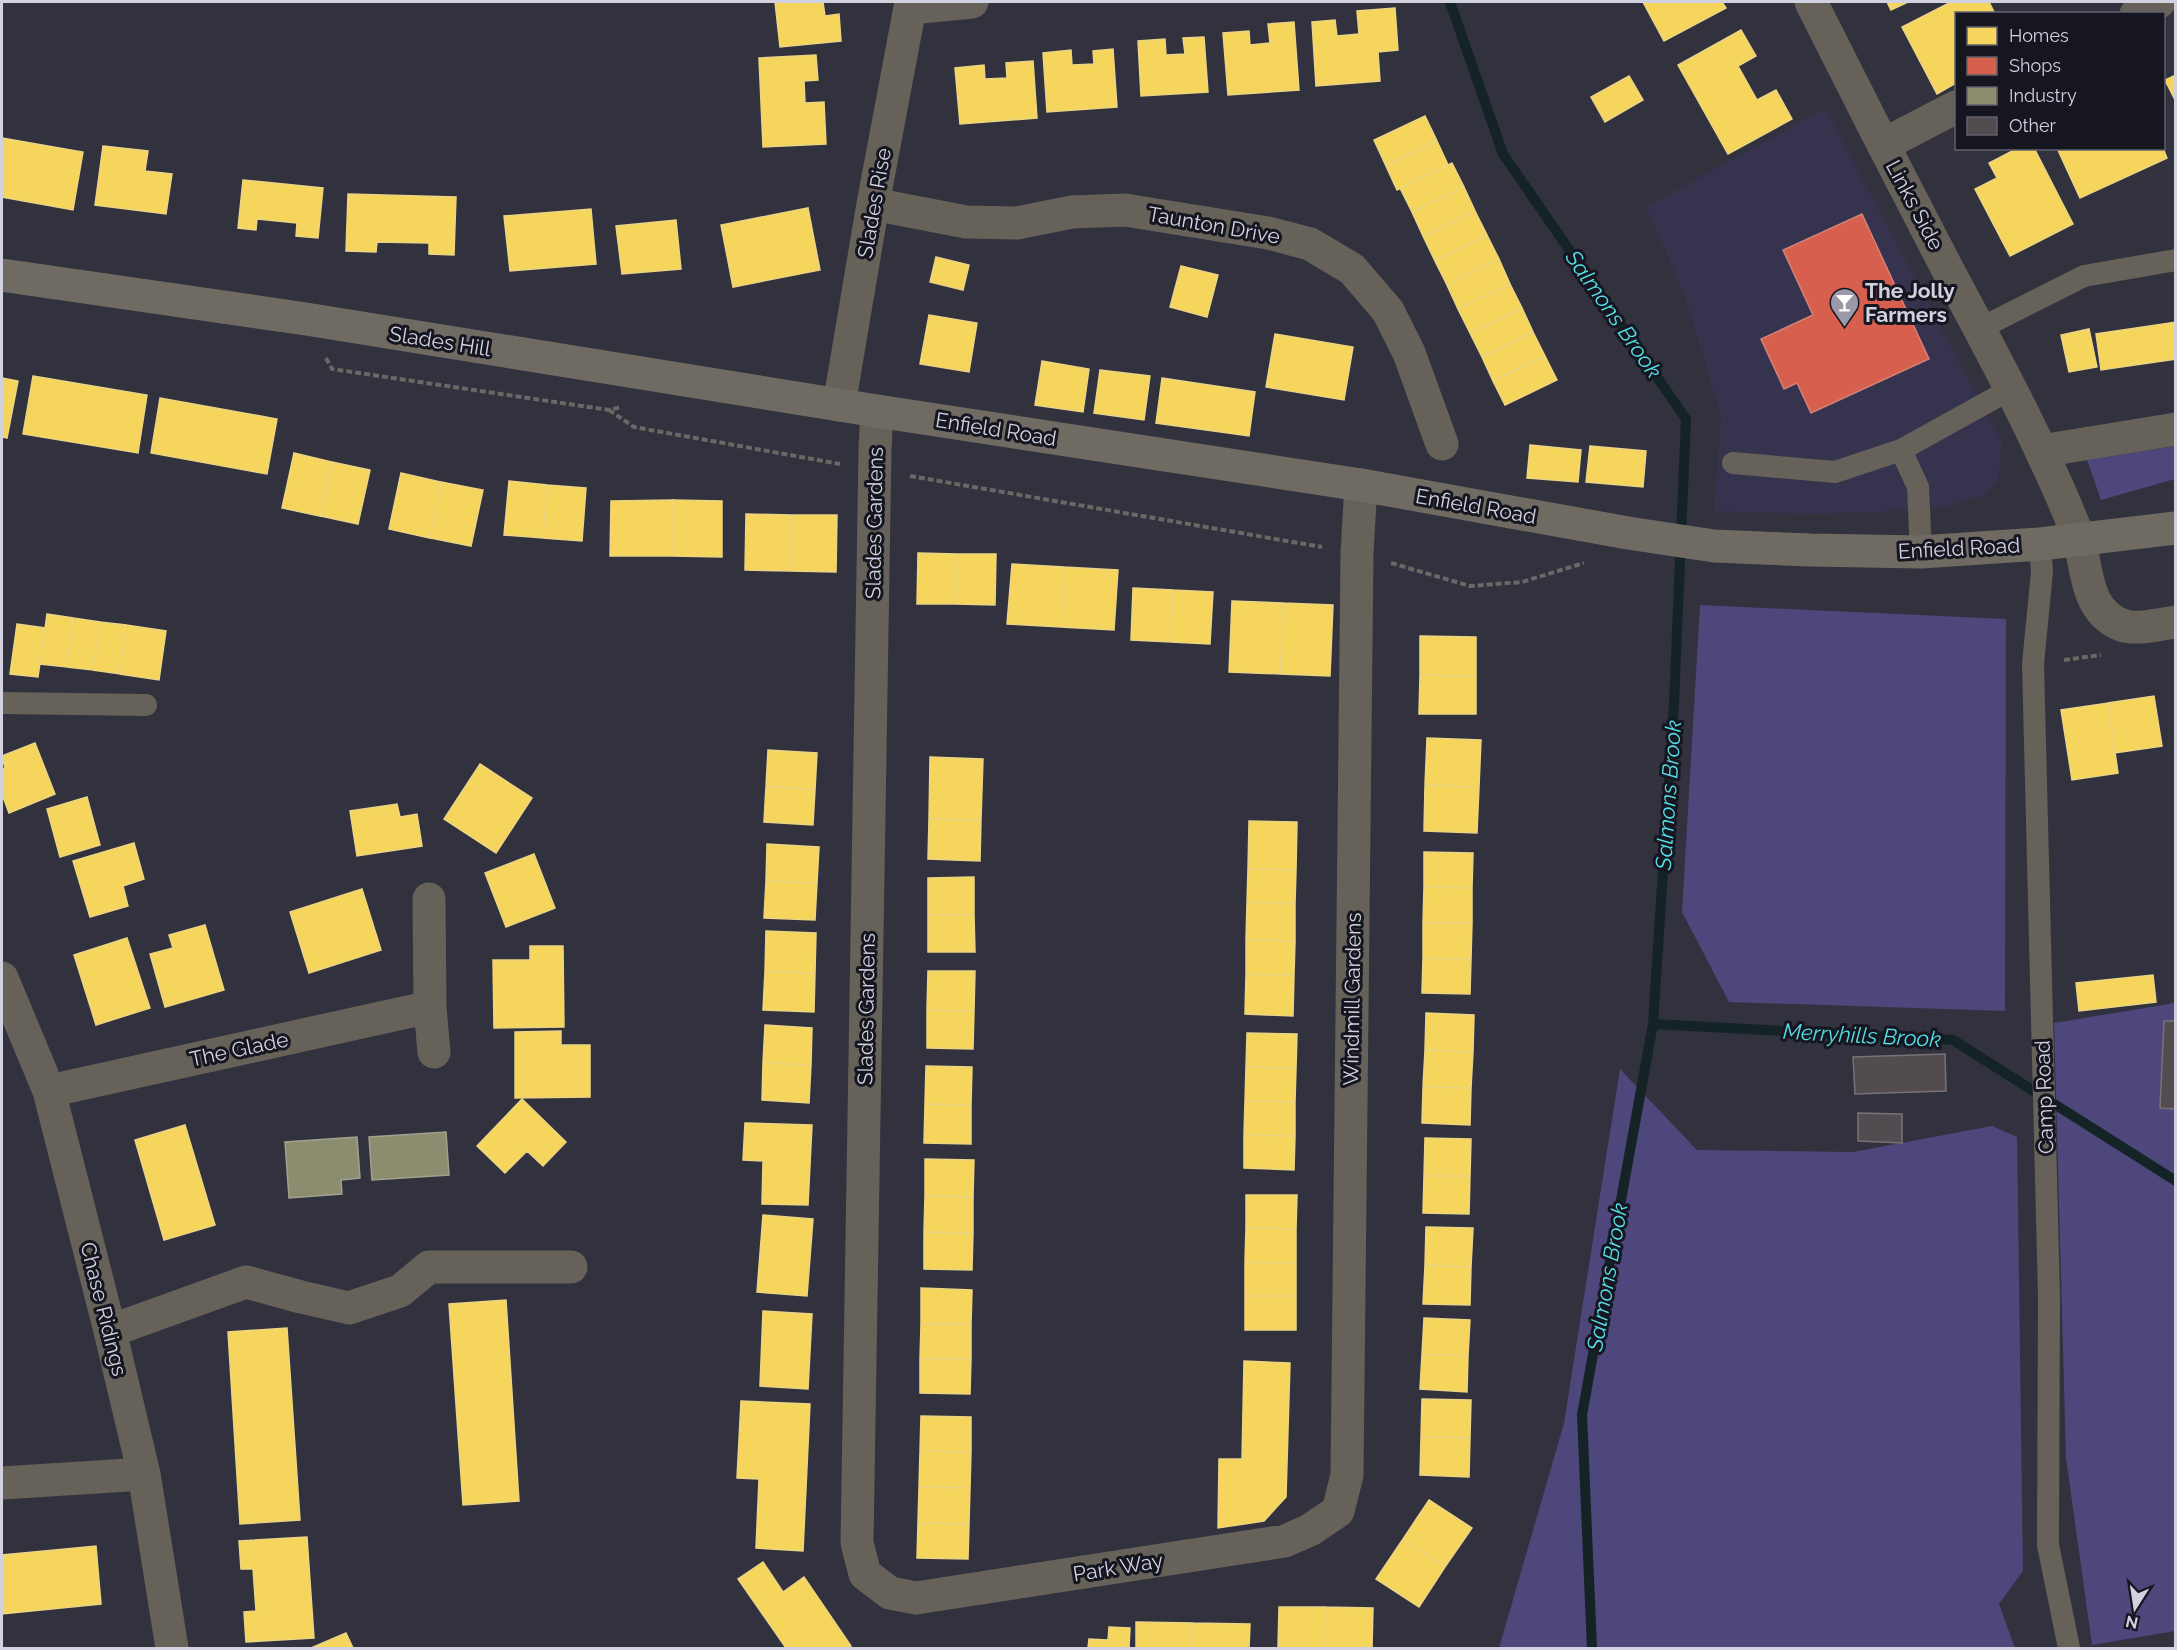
<svg xmlns="http://www.w3.org/2000/svg" width="2177" height="1650" font-family="Raleway,sans-serif">
<style>
.built{fill:#35334e}
.green{fill:#4d477c}
.homes{fill:#f6d55c;stroke:#ebd484;stroke-width:1.5}
.shops{fill:#d6604d;stroke:#d48279;stroke-width:1.5}
.industry{fill:#8c8c6e;stroke:#a1a190;stroke-width:1.5}
.lines{fill:none;stroke-linecap:round;stroke-linejoin:round}
.stream{stroke:#142325;stroke-width:10}
.building{fill:#524c50;stroke:#787175;stroke-width:1.5}
.path{stroke:#6a6765;stroke-width:4;stroke-dasharray:6 3;stroke-linecap:butt}
.lane{stroke:#666159;stroke-width:22}
.street{stroke:#666159;stroke-width:33}
.primary{stroke:#706b62;stroke-width:33}
.labels{text-anchor:middle;dominant-baseline:central;stroke-width:6;stroke-linejoin:round;paint-order:stroke}
.street-label{font-size:21px;fill:#d1d1e0;stroke:#161620}
.poi-label{font-size:21px;font-weight:bold;fill:#d1d1e0;stroke:#161620;text-anchor:start}
.water-label{font-size:22px;font-style:italic;fill:#54dfe6;stroke:#161620}
</style>
<rect width="100%" height="100%" fill="#32313e"/>
<path class="built" d="M 1825,108 L 2002,443 L 1998,480 L 1983,495 L 1949,506 L 1896,511 L 1816,514 L 1714,511 L 1721,416 L 1685,296 L 1646,207 Z"/>
<path class="green" d="M 2175,446 L 2175,479 L 2101,500 L 2087,460 Z
M 1700,605 L 2006,619 L 2005,1011 L 1729,1002 L 1682,912 Z
M 2175,1003 L 2175,1631 L 2092,1645 L 2066,1458 L 2054,1023 Z
M 1620,1069 L 1697,1150 L 1853,1152 L 1992,1126 L 2017,1137 L 2023,1571 L 1999,1604 L 2015,1648 L 1499,1648 L 1564,1423 Z"/>
<path class="homes" d="M 775,2 L 823,2 L 825,16 L 839,14 L 841,41 L 780,47 Z
M 1643,2 L 1722,2 L 1726,8 L 1664,41 Z
M 1887,2 L 1908,2 L 1891,10 Z
M 1951,2 L 1989,2 L 1995,14 L 1956,14 L 1956,83 L 1937,94 L 1902,27 Z
M 1395,8 L 1398,50 L 1378,52 L 1380,81 L 1316,86 L 1312,22 L 1335,20 L 1337,36 L 1359,34 L 1357,11 Z
M 1294,22 L 1299,90 L 1228,95 L 1223,33 L 1249,31 L 1250,45 L 1270,43 L 1268,24 Z
M 1741,30 L 1756,56 L 1738,66 L 1757,100 L 1776,90 L 1792,119 L 1728,154 L 1678,65 Z
M 1204,37 L 1208,92 L 1141,96 L 1138,41 L 1165,39 L 1166,55 L 1185,54 L 1183,38 Z
M 1113,49 L 1117,107 L 1047,112 L 1043,53 L 1071,50 L 1072,65 L 1094,64 L 1093,51 Z
M 816,55 L 818,80 L 804,81 L 805,103 L 824,102 L 826,144 L 763,147 L 759,58 Z
M 1033,61 L 1037,118 L 960,124 L 955,68 L 984,65 L 985,79 L 1007,78 L 1006,63 Z
M 2176,75 L 2176,102 L 2165,80 Z
M 1629,76 L 1643,100 L 1605,122 L 1591,97 Z
M 1425,116 L 1437,141 L 1386,166 L 1374,140 Z
M 2,138 L 83,152 L 73,210 L 2,197 Z
M 1437,141 L 1448,165 L 1397,190 L 1386,166 Z
M 103,146 L 148,151 L 145,171 L 172,174 L 166,214 L 95,205 Z
M 2018,148 L 2034,148 L 2073,224 L 2010,256 L 1975,189 L 1997,178 L 1989,163 Z
M 2057,148 L 2163,148 L 2167,158 L 2080,198 Z
M 1452,163 L 1464,187 L 1412,212 L 1400,188 Z
M 243,180 L 323,188 L 318,238 L 296,236 L 297,223 L 257,219 L 256,230 L 238,228 Z
M 1464,187 L 1475,211 L 1423,236 L 1412,212 Z
M 348,194 L 456,197 L 454,255 L 429,254 L 429,243 L 377,242 L 376,252 L 346,251 Z
M 808,208 L 820,270 L 733,287 L 721,225 Z
M 591,209 L 596,264 L 510,271 L 504,216 Z
M 1475,211 L 1487,235 L 1435,261 L 1423,236 Z
M 676,220 L 681,269 L 622,274 L 616,226 Z
M 1487,235 L 1499,259 L 1447,285 L 1435,261 Z
M 936,257 L 969,265 L 963,290 L 930,282 Z
M 1499,259 L 1510,284 L 1458,309 L 1447,285 Z
M 1181,266 L 1218,275 L 1207,317 L 1170,307 Z
M 1510,284 L 1522,308 L 1470,333 L 1458,309 Z
M 1522,308 L 1533,332 L 1482,357 L 1470,333 Z
M 929,315 L 977,323 L 969,372 L 920,364 Z
M 2176,322 L 2176,359 L 2101,370 L 2096,334 Z
M 2089,329 L 2097,367 L 2069,372 L 2061,335 Z
M 1533,332 L 1545,356 L 1493,381 L 1482,357 Z
M 1275,334 L 1353,347 L 1344,400 L 1266,387 Z
M 1545,356 L 1557,380 L 1505,405 L 1493,381 Z
M 1042,361 L 1089,369 L 1083,412 L 1035,405 Z
M 1100,370 L 1150,376 L 1144,420 L 1094,413 Z
M 33,376 L 147,395 L 138,453 L 23,434 Z
M 2,378 L 18,381 L 7,438 L 2,437 Z
M 1162,378 L 1255,392 L 1249,436 L 1156,423 Z
M 160,398 L 277,419 L 267,474 L 151,453 Z
M 1530,445 L 1581,450 L 1578,482 L 1527,478 Z
M 1590,446 L 1646,451 L 1643,487 L 1586,482 Z
M 294,453 L 332,462 L 320,516 L 282,508 Z
M 332,462 L 370,470 L 358,524 L 320,516 Z
M 401,473 L 441,482 L 430,538 L 389,529 Z
M 509,481 L 547,485 L 543,538 L 504,535 Z
M 441,482 L 483,490 L 471,546 L 430,538 Z
M 547,485 L 586,488 L 582,541 L 543,538 Z
M 673,500 L 673,556 L 610,556 L 611,501 Z
M 673,500 L 722,501 L 722,557 L 673,556 Z
M 746,514 L 791,515 L 790,571 L 745,570 Z
M 791,515 L 837,515 L 836,572 L 790,571 Z
M 918,553 L 957,554 L 956,604 L 917,604 Z
M 957,554 L 996,554 L 995,605 L 956,604 Z
M 1012,564 L 1064,567 L 1061,627 L 1007,624 Z
M 1064,567 L 1118,570 L 1114,630 L 1061,627 Z
M 1133,588 L 1173,590 L 1171,642 L 1131,640 Z
M 1173,590 L 1213,592 L 1210,644 L 1171,642 Z
M 1232,601 L 1283,603 L 1280,674 L 1229,672 Z
M 1283,603 L 1333,605 L 1330,676 L 1280,674 Z
M 47,614 L 73,618 L 67,667 L 40,664 Z
M 73,618 L 100,622 L 93,670 L 67,667 Z
M 100,622 L 126,625 L 120,674 L 93,670 Z
M 17,624 L 45,628 L 38,677 L 10,674 Z
M 126,625 L 166,631 L 159,680 L 120,674 Z
M 1420,636 L 1476,637 L 1476,676 L 1420,675 Z
M 1420,675 L 1476,676 L 1476,714 L 1419,714 Z
M 2154,696 L 2162,746 L 2115,753 L 2108,703 Z
M 2108,703 L 2118,773 L 2072,780 L 2061,710 Z
M 1427,738 L 1481,740 L 1479,787 L 1425,785 Z
M 35,743 L 55,794 L 9,813 L 2,794 L 2,769 L 5,768 L 2,756 Z
M 768,750 L 817,753 L 815,790 L 766,786 Z
M 930,757 L 983,759 L 981,820 L 929,819 Z
M 480,764 L 532,798 L 496,853 L 444,819 Z
M 1425,785 L 1479,787 L 1477,833 L 1424,831 Z
M 766,786 L 815,790 L 813,825 L 764,822 Z
M 87,797 L 100,845 L 60,857 L 47,809 Z
M 397,804 L 400,817 L 417,814 L 422,846 L 357,856 L 350,811 Z
M 929,819 L 981,820 L 980,861 L 928,859 Z
M 1249,821 L 1297,822 L 1296,870 L 1248,869 Z
M 134,843 L 144,879 L 123,886 L 128,906 L 90,917 L 73,861 Z
M 767,844 L 819,847 L 817,883 L 766,881 Z
M 1424,852 L 1473,853 L 1472,888 L 1424,887 Z
M 534,854 L 555,908 L 506,927 L 485,873 Z
M 1248,869 L 1296,870 L 1295,904 L 1247,902 Z
M 974,877 L 974,915 L 928,915 L 928,878 Z
M 766,881 L 817,883 L 815,920 L 764,918 Z
M 1424,887 L 1472,888 L 1472,923 L 1423,923 Z
M 362,889 L 381,950 L 309,973 L 290,912 Z
M 1247,902 L 1295,904 L 1295,941 L 1246,940 Z
M 928,915 L 974,915 L 975,952 L 928,952 Z
M 1423,923 L 1472,923 L 1471,959 L 1423,958 Z
M 205,925 L 224,990 L 165,1007 L 150,954 L 173,948 L 169,935 Z
M 766,931 L 816,933 L 815,973 L 765,971 Z
M 127,938 L 150,1008 L 96,1025 L 74,955 Z
M 1246,940 L 1295,941 L 1294,975 L 1246,974 Z
M 530,946 L 563,946 L 564,1027 L 494,1028 L 493,960 L 530,960 Z
M 1423,958 L 1471,959 L 1470,994 L 1422,993 Z
M 765,971 L 815,973 L 814,1012 L 763,1010 Z
M 928,971 L 975,971 L 974,1011 L 927,1010 Z
M 1246,974 L 1294,975 L 1293,1016 L 1245,1014 Z
M 2153,975 L 2156,1002 L 2079,1011 L 2076,983 Z
M 927,1010 L 974,1011 L 973,1049 L 927,1048 Z
M 1426,1013 L 1474,1015 L 1473,1052 L 1425,1050 Z
M 765,1025 L 812,1028 L 811,1065 L 763,1063 Z
M 561,1031 L 561,1045 L 590,1045 L 590,1097 L 515,1098 L 515,1032 Z
M 1247,1033 L 1297,1034 L 1296,1068 L 1246,1067 Z
M 1425,1050 L 1473,1052 L 1471,1088 L 1423,1087 Z
M 763,1063 L 811,1065 L 809,1103 L 762,1100 Z
M 926,1066 L 972,1067 L 971,1105 L 925,1104 Z
M 1246,1067 L 1296,1068 L 1295,1102 L 1245,1101 Z
M 1423,1087 L 1471,1088 L 1470,1125 L 1422,1123 Z
M 522,1099 L 566,1142 L 543,1166 L 527,1151 L 505,1173 L 477,1146 Z
M 1245,1101 L 1295,1102 L 1295,1136 L 1244,1135 Z
M 925,1104 L 971,1105 L 971,1144 L 924,1143 Z
M 745,1123 L 812,1125 L 808,1205 L 762,1204 L 763,1161 L 743,1160 Z
M 185,1125 L 215,1225 L 164,1240 L 135,1140 Z
M 1244,1135 L 1295,1136 L 1294,1170 L 1244,1168 Z
M 1425,1138 L 1471,1139 L 1470,1176 L 1424,1176 Z
M 925,1159 L 974,1160 L 973,1197 L 925,1196 Z
M 1424,1176 L 1470,1176 L 1469,1214 L 1423,1213 Z
M 1246,1195 L 1297,1195 L 1296,1229 L 1246,1228 Z
M 925,1196 L 973,1197 L 973,1233 L 924,1232 Z
M 763,1215 L 813,1219 L 807,1296 L 757,1292 Z
M 1426,1227 L 1473,1228 L 1471,1267 L 1425,1265 Z
M 1246,1228 L 1296,1229 L 1296,1263 L 1245,1262 Z
M 924,1232 L 973,1233 L 972,1270 L 924,1269 Z
M 1245,1262 L 1296,1263 L 1296,1296 L 1245,1296 Z
M 1425,1265 L 1471,1267 L 1470,1305 L 1423,1304 Z
M 921,1288 L 972,1290 L 971,1324 L 921,1324 Z
M 1245,1296 L 1296,1296 L 1296,1330 L 1245,1330 Z
M 506,1300 L 519,1501 L 463,1505 L 449,1304 Z
M 763,1311 L 812,1314 L 808,1389 L 760,1386 Z
M 1424,1318 L 1470,1320 L 1468,1356 L 1422,1354 Z
M 921,1324 L 971,1324 L 971,1359 L 920,1359 Z
M 287,1328 L 300,1520 L 240,1524 L 228,1332 Z
M 1422,1354 L 1468,1356 L 1467,1392 L 1420,1389 Z
M 920,1359 L 971,1359 L 970,1394 L 920,1393 Z
M 1244,1361 L 1290,1363 L 1286,1497 L 1264,1521 L 1218,1528 L 1219,1459 L 1242,1459 Z
M 1422,1399 L 1471,1400 L 1470,1438 L 1421,1437 Z
M 741,1401 L 810,1404 L 803,1551 L 756,1548 L 759,1479 L 737,1478 Z
M 921,1416 L 971,1417 L 971,1452 L 920,1451 Z
M 1421,1437 L 1470,1438 L 1469,1477 L 1420,1475 Z
M 920,1451 L 971,1452 L 970,1488 L 919,1487 Z
M 919,1487 L 970,1488 L 969,1524 L 918,1523 Z
M 1429,1500 L 1472,1528 L 1445,1567 L 1403,1539 Z
M 918,1523 L 969,1524 L 968,1559 L 917,1558 Z
M 307,1537 L 314,1638 L 246,1642 L 244,1612 L 256,1611 L 253,1569 L 241,1569 L 239,1541 Z
M 1403,1539 L 1445,1567 L 1419,1607 L 1376,1579 Z
M 96,1546 L 101,1604 L 2,1614 L 2,1555 Z
M 763,1562 L 783,1592 L 804,1577 L 851,1646 L 847,1648 L 786,1648 L 738,1579 Z
M 1279,1607 L 1326,1607 L 1325,1648 L 1278,1648 Z
M 1326,1607 L 1373,1608 L 1372,1648 L 1325,1648 Z
M 1136,1622 L 1193,1623 L 1193,1648 L 1136,1648 Z
M 1193,1623 L 1250,1624 L 1249,1648 L 1193,1648 Z
M 1109,1627 L 1130,1628 L 1129,1648 L 1088,1648 L 1089,1639 L 1108,1640 Z
M 346,1633 L 353,1648 L 311,1648 Z"/>
<path class="shops" d="M 1862,214 L 1929,359 L 1811,413 L 1797,383 L 1784,389 L 1761,339 L 1813,315 L 1783,250 Z"/>
<path class="industry" d="M 446,1132 L 449,1175 L 372,1180 L 369,1137 Z
M 357,1137 L 360,1178 L 341,1180 L 342,1194 L 289,1198 L 285,1142 Z"/>
<g class="lines">
<path class="stream" d="M 1450,2 L 1503,154 L 1686,419 L 1674,703 L 1653,1024 L 1582,1415 L 1592,1648
M 1653,1024 L 1953,1040 L 2176,1181"/>
</g>
<path class="building" d="M 2164,1021 L 2176,1021 L 2176,1109 L 2160,1108 Z
M 1945,1054 L 1946,1091 L 1855,1094 L 1853,1057 Z
M 1858,1113 L 1902,1114 L 1902,1143 L 1858,1141 Z"/>
<g class="lines">
<path class="path" d="M 326,358 L 332,369 L 609,410 L 621,407
M 609,410 L 634,427 L 840,464
M 910,476 L 1322,547
M 1391,563 L 1470,586 L 1522,582 L 1584,563
M 2064,660 L 2101,655"/>
<path class="lane" d="M 1979,329 L 2084,276 L 2176,260
M 1901,450 L 1918,487 L 1921,552
M 1733,463 L 1835,472 L 1901,450 L 2011,389
M 2040,544 L 2042,572 L 2033,664 L 2049,1296 L 2048,1545 L 2069,1648
M 2,703 L 146,705"/>
<path class="street" d="M 1811,2 C 1856,92 1902,182 1949,272 C 1981,332 2014,392 2042,453 C 2055,481 2068,508 2078,537 C 2085,557 2086,593 2101,610 C 2123,636 2145,626 2176,622
M 911,8 L 972,2
M 2136,14 L 2159,2
M 1883,145 L 1956,107
M 873,204 L 966,222 L 1017,223 L 1072,212 L 1125,210 L 1268,233 L 1310,244 L 1352,269 L 1388,311 L 1409,353 L 1442,444
M 839,405 L 873,204 L 911,2
M 877,411 L 875,449 L 857,1543 L 865,1574 L 890,1593 L 916,1598 L 1285,1541 L 1310,1530 L 1338,1511 L 1347,1475 L 1357,553 L 1361,485
M 2041,451 L 2176,429
M 429,899 L 430,1007 L 434,1052
M 2,978 L 49,1091 L 110,1331 L 144,1474 L 172,1648
M 49,1091 L 430,1007
M 110,1331 L 246,1282 L 301,1297 L 349,1308 L 400,1291 L 429,1267 L 571,1267
M 2,1483 L 144,1474"/>
<path class="primary" d="M 2,275 L 306,319 L 877,411 L 1361,485 L 1628,533 L 1714,546 L 1810,550 L 1921,552 L 2040,544 L 2176,528"/>
</g>
<defs>
<symbol id="bar-pin" viewBox="-11 -11 22 30"><path d="M0 17L-7.5 6A9.5 9.5 0 1 1 7.5 6Z" fill="#9999a7" stroke="#161620"/><path d="M-6-5H6L.8 .8V4.5H3.5V6h-7V4.5H-.8V.8Z" fill="#fff"/></symbol>
</defs>
<g fill-rule="evenodd">
<use href="#bar-pin" x="1828" y="286" width="33" height="45"/>
</g>
<g class="labels">
<g class="street-label">
<text transform="translate(874 203) rotate(-80)">Slades Rise</text>
<text transform="translate(1915 205) rotate(62)">Links Side</text>
<text transform="translate(1214 225) rotate(10)">Taunton Drive</text>
<text transform="translate(440 341) rotate(9)">Slades Hill</text>
<text transform="translate(996 429) rotate(9)">Enfield Road</text>
<text transform="translate(1476 506) rotate(10)">Enfield Road</text>
<text transform="translate(874 523) rotate(-89)">Slades Gardens</text>
<text transform="translate(1959 548) rotate(-3)">Enfield Road</text>
<text transform="translate(1352 999) rotate(-89)">Windmill Gardens</text>
<text transform="translate(866 1009) rotate(-89)">Slades Gardens</text>
<text transform="translate(239 1049) rotate(-12)">The Glade</text>
<text transform="translate(2044 1097) rotate(-92)">Camp Road</text>
<text transform="translate(104 1309) rotate(76)">Chase Ridings</text>
<text transform="translate(1118 1567) rotate(-9)">Park Way</text>
</g>
<g class="poi-label">
<text x="1865" y="290">The Jolly<tspan x="1865" dy="24">Farmers</tspan></text>
</g>
<g class="water-label">
<text transform="translate(1614 314) rotate(55)">Salmons Brook</text>
<text transform="translate(1668 795) rotate(-86)">Salmons Brook</text>
<text transform="translate(1862 1035) rotate(3)">Merryhills Brook</text>
<text transform="translate(1607 1277) rotate(-80)">Salmons Brook</text>
</g>
</g>
<rect width="2177" height="1650" fill="none" stroke="#d1d1e0" stroke-width="6"/>
<rect x="1955" y="12" width="210" height="138" fill="#161620" stroke="#61616d" stroke-width="1.5"/>
<rect x="1967" y="27" width="30" height="18" fill="#f6d55c" stroke="#61616d" stroke-width="1.5"/>
<text x="2009" y="42" font-size="18" fill="#d1d1e0">Homes</text>
<rect x="1967" y="57" width="30" height="18" fill="#d6604d" stroke="#61616d" stroke-width="1.5"/>
<text x="2009" y="72" font-size="18" fill="#d1d1e0">Shops</text>
<rect x="1967" y="87" width="30" height="18" fill="#8c8c6e" stroke="#61616d" stroke-width="1.5"/>
<text x="2009" y="102" font-size="18" fill="#d1d1e0">Industry</text>
<rect x="1967" y="117" width="30" height="18" fill="#524c50" stroke="#61616d" stroke-width="1.5"/>
<text x="2009" y="132" font-size="18" fill="#d1d1e0">Other</text>
<g transform="translate(2135 1608) rotate(192)" stroke="#161620" stroke-width="4.5" paint-order="stroke">
<path d="M0-4.5L10 22L0 15L-10 22Z" fill="#d1d1e0"/>
<text y="-9" font-size="16" font-weight="bold" text-anchor="middle" fill="#d1d1e0">N</text>
</g>
</svg>
